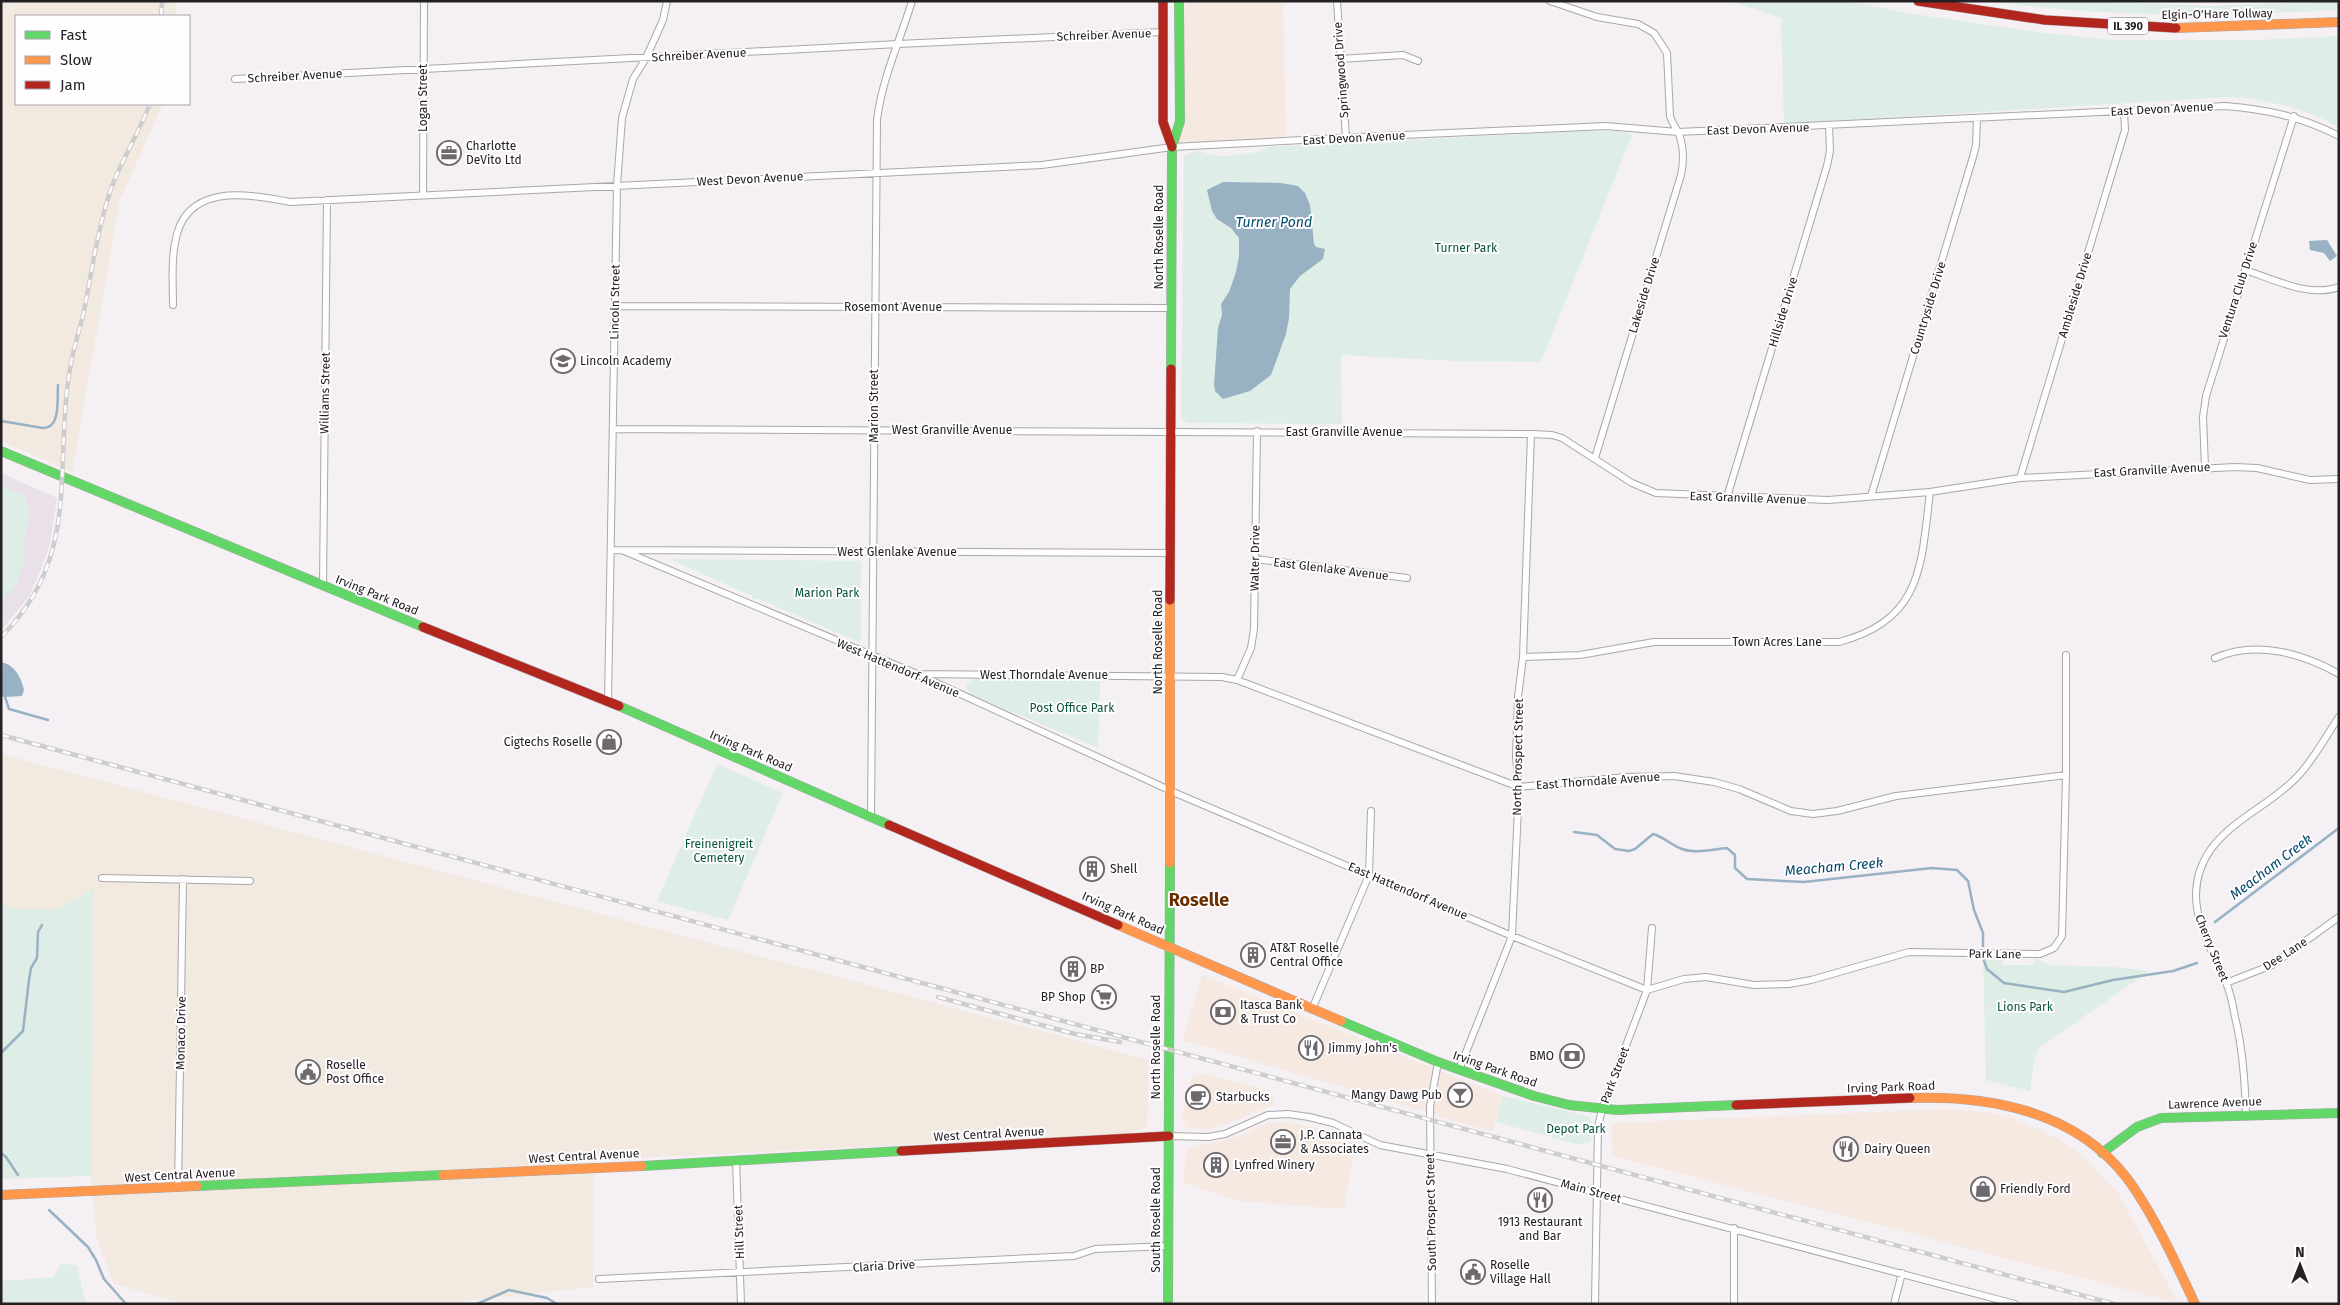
<svg xmlns="http://www.w3.org/2000/svg" width="2340" height="1305" font-family="'Fira Sans',sans-serif">
<style>
.commercial{fill:#f5e9e1}
.industrial{fill:#f2eae1}
.built{fill:#e9e0e9}
.green{fill:#dfede7}
.water{fill:#98b2c3}
.lines{fill:none;stroke-linecap:round;stroke-linejoin:round}
.stream{stroke:#98b2c3;stroke-width:2.5}
.street-casing{stroke:#aaa7aa;stroke-width:8}
.fast-casing{stroke:#aaa7aa;stroke-width:10}
.slow-casing{stroke:#aaa7aa;stroke-width:10}
.jam-casing{stroke:#aaa7aa;stroke-width:10}
.street{stroke:#fdfdfd;stroke-width:6}
.fast{stroke:#63d668;stroke-width:9}
.slow{stroke:#ff974d;stroke-width:9}
.jam{stroke:#b3261e;stroke-width:9}
.rail-casing{stroke:#cecdce;stroke-width:4.5}
.rail{stroke:#fffdff;stroke-width:2.5;stroke-dasharray:8;stroke-linecap:butt}
.labels{text-anchor:middle;dominant-baseline:central;stroke-width:4;stroke-linejoin:round;paint-order:stroke}
.shield{fill:#fffdff;stroke:#666366;stroke-width:1}
.shield-label{font-size:11px;font-weight:bold;fill:#242124}
.street-label{font-size:12px;fill:#242124;stroke:#fffdff}
.poi-label{font-size:12px;fill:#242124;stroke:#fffdff;text-anchor:start}
.park-label{font-size:12px;fill:#07563c;stroke:#fffdff}
.water-label{font-size:14px;font-style:italic;fill:#004b6b;stroke:#fffdff}
.district-label{font-size:18px;font-weight:bold;fill:#692e00;stroke:#fffdff}
</style>
<rect width="100%" height="100%" fill="#f4f0f4"/>
<path class="commercial" d="M 1186,1 L 1283,1 L 1286,140 L 1176,144 Z
M 1202,975 L 1502,1096 L 1493,1132 L 1183,1040 Z
M 1202,1073 L 1257,1087 L 1272,1094 L 1276,1104 L 1219,1127 L 1205,1130 L 1186,1127 L 1182,1114 L 1192,1077 Z
M 1945,1109 L 1986,1112 L 2015,1119 L 2059,1139 L 2085,1158 L 2118,1193 L 2178,1303 L 1613,1156 L 1611,1123 Z
M 1284,1121 L 1323,1130 L 1355,1142 L 1344,1209 L 1238,1201 L 1183,1183 L 1187,1149 L 1241,1136 L 1261,1125 Z"/>
<path class="industrial" d="M 1,1 L 176,1 L 176,16 L 16,16 L 16,104 L 163,104 L 120,200 L 72,472 L 1,441 Z
M 1,754 L 1149,1060 L 1147,1127 L 1127,1134 L 597,1160 L 593,1180 L 593,1287 L 438,1304 L 186,1304 L 114,1284 L 97,1240 L 91,1176 L 94,888 L 57,909 L 17,909 L 1,904 Z"/>
<path class="built" d="M 1,473 L 57,498 L 50,544 L 39,574 L 29,596 L 1,631 Z"/>
<path class="green" d="M 1731,1 L 1849,1 L 1907,13 L 2044,33 L 2116,40 L 2258,40 L 2339,36 L 2339,127 C 2303,108 2267,99 2227,97 L 1784,124 L 1781,18 Z
M 1992,1 L 2087,1 L 2211,6 L 2339,1 L 2339,10 C 2223,16 2107,18 1992,1 Z
M 1582,131 L 1618,131 L 1632,135 L 1541,362 L 1455,361 L 1341,355 L 1342,424 L 1187,423 L 1181,417 L 1184,156 C 1199,148 1200,153 1214,155 C 1227,157 1257,154 1268,147 Z
M 1,486 L 24,494 L 30,512 L 23,547 L 25,563 L 19,574 L 16,586 L 1,602 Z
M 669,559 L 861,561 L 861,643 L 759,599 L 753,599 L 752,596 Z
M 973,679 L 1100,680 L 1098,748 L 972,695 L 967,689 L 966,684 Z
M 717,764 L 783,793 L 728,920 L 657,901 Z
M 94,888 L 91,1176 L 1,1179 L 1,904 L 17,909 L 57,909 Z
M 1983,953 L 2003,954 L 2002,965 L 2034,965 L 2035,958 L 2050,965 L 2113,967 L 2149,971 L 2039,1048 L 2034,1060 L 2030,1091 L 1986,1080 Z
M 1503,1096 L 1587,1116 L 1591,1118 L 1591,1141 L 1580,1145 L 1496,1122 Z
M 61,1263 L 77,1266 L 86,1304 L 1,1304 L 1,1281 L 54,1277 Z"/>
<path class="water" d="M 1223,182 L 1281,183 L 1298,186 L 1305,193 L 1310,205 L 1314,244 L 1316,247 L 1325,249 L 1323,259 L 1300,276 L 1290,289 L 1289,318 L 1286,334 L 1271,375 L 1250,391 L 1223,399 L 1215,391 L 1214,385 L 1218,328 L 1222,315 L 1221,304 L 1229,292 L 1236,272 L 1239,256 L 1239,238 L 1231,228 L 1217,219 L 1212,211 L 1207,190 Z
M 2327,240 L 2337,256 L 2330,261 L 2324,253 L 2310,250 L 2309,241 Z
M 1,662 C 15,665 21,677 24,690 L 22,696 L 5,697 L 1,696 Z"/>
<g class="lines">
<path class="stream" d="M 1,421 L 43,428 C 61,429 57,398 58,385
M 5,697 L 9,709 L 48,720
M 1574,832 L 1597,835 L 1615,849 L 1629,851 L 1635,849 L 1653,834 C 1664,837 1671,845 1682,849 C 1695,854 1713,849 1727,848 L 1735,855 L 1735,868 L 1747,879 L 1804,882 L 1932,868 L 1957,870 L 1968,881 L 1974,910 L 1983,933 L 1983,946
M 2215,922 L 2339,828
M 1983,958 L 1987,969 L 2004,983 L 2064,992 L 2113,980 L 2173,971 L 2197,963
M 1,1053 L 23,1031 L 29,980 L 31,968 L 37,958 L 38,932 L 42,925
M 1,1153 L 6,1157 L 18,1175
M 49,1210 L 88,1247 L 96,1260 L 104,1279 L 126,1304
M 477,1304 L 509,1290 L 547,1298 L 557,1304"/>
<defs>
<path id="street" d="M 1337,1 L 1346,138
M 1550,1 L 1597,17 L 1638,24 L 1654,33 L 1667,53 L 1670,116 C 1672,123 1676,128 1679,134 C 1684,148 1684,161 1681,175 L 1595,458
M 1340,59 L 1403,55 L 1418,61
M 235,79 L 898,44 L 1163,32
M 423,195 L 424,1
M 2245,270 C 2273,279 2309,298 2339,287
M 173,305 C 173,285 171,262 175,243 C 184,183 247,193 290,202 L 1042,165 L 1172,147 L 1359,137 L 1606,126 L 1678,132 L 2225,106 C 2266,109 2302,117 2339,136
M 615,306 L 1172,308
M 613,429 L 1531,434 L 1552,435 L 1562,438 L 1632,483 L 1656,493 L 1828,500 L 1930,492 L 2020,478 L 2235,467 L 2257,468 L 2310,480 L 2339,479
M 2205,468 L 2203,417 L 2206,396 L 2294,116
M 2020,478 L 2125,130 L 2124,112
M 1871,496 L 1973,157 L 1976,145 L 1977,118
M 1727,497 L 1827,166 L 1830,151 L 1829,125
M 611,550 L 1170,553
M 624,551 L 917,674 L 1180,795 L 1512,936 L 1647,990
M 1255,559 L 1407,578
M 323,586 L 327,200
M 1523,657 L 1580,655 L 1654,642 L 1839,642 C 1923,620 1921,565 1930,492
M 2215,658 C 2255,640 2302,653 2339,674
M 917,674 L 1222,677 L 1237,680 L 1519,787 L 1626,777 L 1674,776 L 1714,782 L 1739,789 L 1791,811 L 1813,814 L 1837,811 L 1896,796 L 2066,775
M 1237,680 L 1251,648 L 1254,629 L 1257,431
M 608,702 L 617,185 L 622,118 L 633,79 L 646,58 L 663,20 L 667,1
M 871,817 L 877,120 C 882,78 900,41 912,1
M 102,878 L 250,881
M 2226,983 L 2272,965 L 2339,917
M 1647,990 L 1684,979 L 1706,977 L 1754,985 L 1789,984 L 1811,980 L 1909,952 L 2040,954 L 2054,948 L 2062,936 L 2066,775 L 2066,655
M 1313,1007 L 1369,875 L 1371,811
M 1459,1070 L 1512,936 L 1519,787 L 1516,757 L 1518,697 L 1523,657 L 1531,434
M 2246,1114 C 2245,1081 2243,1049 2235,1017 C 2233,1005 2230,991 2225,980 C 2205,936 2179,895 2211,849 C 2234,818 2272,804 2298,776 C 2314,759 2326,736 2339,717
M 1169,1136 L 1208,1137 L 1225,1134 L 1268,1115 L 1288,1114 L 1309,1117 L 1333,1123 L 1380,1145 L 1507,1169 L 2015,1304
M 736,1160 L 741,1304
M 178,1188 L 183,879
M 1734,1228 L 1734,1304
M 599,1279 L 1074,1256 L 1095,1249 L 1168,1246
M 1432,1304 L 1430,1107 L 1438,1062
M 1595,1304 L 1598,1127 L 1602,1109 L 1647,990 L 1652,928
M 1894,1304 L 1902,1273"/>
<path id="fast" d="M 1171,369 L 1172,147 L 1180,121 L 1179,1
M 1,451 L 423,627
M 619,706 L 889,825
M 1341,1021 L 1438,1062 L 1534,1096 L 1569,1105 L 1617,1110 L 1736,1105
M 2102,1153 L 2137,1127 L 2161,1118 L 2339,1113
M 642,1166 L 901,1151
M 197,1186 L 443,1175
M 1168,1304 L 1170,863"/>
<path id="slow" d="M 2176,28 L 2339,22
M 1170,863 L 1170,600
M 1118,925 L 1341,1021
M 1910,1098 C 1989,1095 2075,1111 2126,1177 C 2152,1211 2177,1265 2195,1304
M 443,1175 L 642,1166
M 1,1195 L 197,1186"/>
<path id="jam" d="M 1163,1 L 1163,122 L 1172,147
M 1918,1 L 2045,20 L 2176,28
M 1170,600 L 1171,369
M 423,627 L 619,706
M 889,825 L 1118,925
M 1736,1105 L 1910,1098
M 901,1151 L 1169,1136"/>
</defs>
<use href="#street" class="street-casing"/>
<use href="#fast" class="fast-casing"/>
<use href="#slow" class="slow-casing"/>
<use href="#jam" class="jam-casing"/>
<use href="#street" class="street"/>
<use href="#fast" class="fast"/>
<use href="#slow" class="slow"/>
<use href="#jam" class="jam"/>
<defs>
<path id="rail" d="M 161,16 L 162,1
M 1,637 C 84,554 52,466 71,363 C 74,346 80,329 84,311 C 92,270 98,226 112,186 C 123,158 139,132 150,104
M 1,735 L 2114,1304
M 938,997 L 1075,1034 L 1120,1042"/>
</defs>
<use href="#rail" class="rail-casing"/>
<use href="#rail" class="rail"/>
</g>
<defs>
<symbol id="office-ring" viewBox="-11 -11 22 22"><circle r="9.5" fill="#fffdff" stroke="#6d696d" stroke-width="1.5"/><path d="M-6-3h4V-5.5h4V-3h4V5H-6ZM-1-4.5V-3h2v-1.5ZM-6 0V1H6V0Z" fill="#6d696d"/></symbol>
<symbol id="school-ring" viewBox="-11 -11 22 22"><circle r="9.5" fill="#fffdff" stroke="#6d696d" stroke-width="1.5"/><path d="M0-5L7-2L0 1L-7-2ZM-4 1L0 2.5L4 1V4Q0 6-4 4Z" fill="#6d696d"/></symbol>
<symbol id="shop-ring" viewBox="-11 -11 22 22"><circle r="9.5" fill="#fffdff" stroke="#6d696d" stroke-width="1.5"/><path d="M-5-2.5h2.3a2.7 3.5 0 0 1 5.4 0H5L5.5 6h-11ZM-1.5-2.5h3a1.5 2.3 0 0 0-3 0Z" fill="#6d696d"/></symbol>
<symbol id="building-ring" viewBox="-11 -11 22 22"><circle r="9.5" fill="#fffdff" stroke="#6d696d" stroke-width="1.5"/><path d="M-4-6H4V6H1V3H-1V6H-4ZM-2.5-4.3h1.7v1.8h-1.7ZM.8-4.3h1.7v1.8H.8ZM-2.5-1h1.7V.8h-1.7ZM.8-1h1.7V.8H.8Z" fill="#6d696d"/></symbol>
<symbol id="supermarket-ring" viewBox="-11 -11 22 22"><circle r="9.5" fill="#fffdff" stroke="#6d696d" stroke-width="1.5"/><path d="M-6-5.5h2.5l.6 2H6L4.5 2H-2.5L-4.4-4H-6ZM-1.5 3.2a1.3 1.3 0 1 0 .1 0ZM3 3.2a1.3 1.3 0 1 0 .1 0Z" fill="#6d696d"/></symbol>
<symbol id="bank-ring" viewBox="-11 -11 22 22"><circle r="9.5" fill="#fffdff" stroke="#6d696d" stroke-width="1.5"/><path d="M-6-4H6V4H-6ZM0-2.3a2.3 2.3 0 1 0 0 4.6a2.3 2.3 0 1 0 0-4.6Z" fill="#6d696d"/></symbol>
<symbol id="restaurant-ring" viewBox="-11 -11 22 22"><circle r="9.5" fill="#fffdff" stroke="#6d696d" stroke-width="1.5"/><path d="M-5-6h1v4h1v-4h1v4h1v-4h1v5L-1.5 .5V6h-2V.5L-5-1ZM5-6V6H3V1.5H1.5Q1.5-4 5-6Z" fill="#6d696d"/></symbol>
<symbol id="civic-ring" viewBox="-11 -11 22 22"><circle r="9.5" fill="#fffdff" stroke="#6d696d" stroke-width="1.5"/><path d="M-.6-6.5H3V-4.5H.6V-3L4-1V1h2V6H-6V1h2V-1L-.6-3ZM-1.2 2.5V6h2.4V2.5Z" fill="#6d696d"/></symbol>
<symbol id="bar-ring" viewBox="-11 -11 22 22"><circle r="9.5" fill="#fffdff" stroke="#6d696d" stroke-width="1.5"/><path d="M-6-5H6L.8 .8V4.5H3.5V6h-7V4.5H-.8V.8Z" fill="#6d696d"/></symbol>
<symbol id="cafe-ring" viewBox="-11 -11 22 22"><circle r="9.5" fill="#fffdff" stroke="#6d696d" stroke-width="1.5"/><path d="M-5.5-4.5H6V0H3Q3 3.5 0 3.5H-2.5Q-5.5 3.5-5.5 0ZM3-3.2v2h1.7v-2ZM-6 4.5H4V6H-6Z" fill="#6d696d"/></symbol>
</defs>
<g fill-rule="evenodd">
<use href="#office-ring" x="435" y="139" width="28" height="28"/>
<use href="#school-ring" x="549" y="347" width="28" height="28"/>
<use href="#shop-ring" x="595" y="728" width="28" height="28"/>
<use href="#building-ring" x="1078" y="855" width="28" height="28"/>
<use href="#building-ring" x="1239" y="941" width="28" height="28"/>
<use href="#building-ring" x="1059" y="955" width="28" height="28"/>
<use href="#supermarket-ring" x="1090" y="983" width="28" height="28"/>
<use href="#bank-ring" x="1209" y="998" width="28" height="28"/>
<use href="#restaurant-ring" x="1297" y="1034" width="28" height="28"/>
<use href="#bank-ring" x="1558" y="1042" width="28" height="28"/>
<use href="#civic-ring" x="294" y="1058" width="28" height="28"/>
<use href="#bar-ring" x="1446" y="1081" width="28" height="28"/>
<use href="#cafe-ring" x="1184" y="1083" width="28" height="28"/>
<use href="#office-ring" x="1269" y="1128" width="28" height="28"/>
<use href="#restaurant-ring" x="1832" y="1135" width="28" height="28"/>
<use href="#building-ring" x="1202" y="1151" width="28" height="28"/>
<use href="#shop-ring" x="1969" y="1175" width="28" height="28"/>
<use href="#restaurant-ring" x="1526" y="1186" width="28" height="28"/>
<use href="#civic-ring" x="1459" y="1258" width="28" height="28"/>
</g>
<g class="labels">
<rect class="shield" x="2108" y="17.5" width="40" height="17" rx="4"/>
<g class="shield-label">
<text x="2128" y="26">IL 390</text>
</g>
<g class="street-label">
<text transform="translate(2217 14) rotate(-1)">Elgin-O'Hare Tollway</text>
<text transform="translate(1104 35) rotate(-2)">Schreiber Avenue</text>
<text transform="translate(699 55) rotate(-3)">Schreiber Avenue</text>
<text transform="translate(1341 70) rotate(-94)">Springwood Drive</text>
<text transform="translate(295 76) rotate(-3)">Schreiber Avenue</text>
<text transform="translate(423 98) rotate(-90)">Logan Street</text>
<text transform="translate(2162 109) rotate(-3)">East Devon Avenue</text>
<text transform="translate(1758 129) rotate(-2)">East Devon Avenue</text>
<text transform="translate(1354 138) rotate(-3)">East Devon Avenue</text>
<text transform="translate(750 179) rotate(-3)">West Devon Avenue</text>
<text transform="translate(1159 237) rotate(-90)">North Roselle Road</text>
<text transform="translate(2238 290) rotate(-72)">Ventura Club Drive</text>
<text transform="translate(1644 295) rotate(-73)">Lakeside Drive</text>
<text transform="translate(2075 295) rotate(-73)">Ambleside Drive</text>
<text transform="translate(615 302) rotate(-89)">Lincoln Street</text>
<text x="893" y="307">Rosemont Avenue</text>
<text transform="translate(1928 308) rotate(-73)">Countryside Drive</text>
<text transform="translate(1783 312) rotate(-73)">Hillside Drive</text>
<text transform="translate(325 393) rotate(-89)">Williams Street</text>
<text transform="translate(874 406) rotate(-90)">Marion Street</text>
<text x="952" y="430">West Granville Avenue</text>
<text x="1344" y="432">East Granville Avenue</text>
<text transform="translate(2152 470) rotate(-3)">East Granville Avenue</text>
<text transform="translate(1748 498) rotate(2)">East Granville Avenue</text>
<text x="897" y="552">West Glenlake Avenue</text>
<text transform="translate(1255 558) rotate(-89)">Walter Drive</text>
<text transform="translate(1331 569) rotate(7)">East Glenlake Avenue</text>
<text transform="translate(377 595) rotate(22)">Irving Park Road</text>
<text transform="translate(1158 642) rotate(-90)">North Roselle Road</text>
<text x="1777" y="642">Town Acres Lane</text>
<text transform="translate(898 668) rotate(23)">West Hattendorf Avenue</text>
<text x="1044" y="675">West Thorndale Avenue</text>
<text transform="translate(751 751) rotate(23)">Irving Park Road</text>
<text transform="translate(1518 757) rotate(-89)">North Prospect Street</text>
<text transform="translate(1598 781) rotate(-4)">East Thorndale Avenue</text>
<text transform="translate(1408 891) rotate(23)">East Hattendorf Avenue</text>
<text transform="translate(1123 913) rotate(24)">Irving Park Road</text>
<text transform="translate(2212 948) rotate(68)">Cherry Street</text>
<text transform="translate(1995 954) rotate(1)">Park Lane</text>
<text transform="translate(2285 954) rotate(-33)">Dee Lane</text>
<text transform="translate(181 1033) rotate(-89)">Monaco Drive</text>
<text transform="translate(1156 1047) rotate(-90)">North Roselle Road</text>
<text transform="translate(1495 1069) rotate(19)">Irving Park Road</text>
<text transform="translate(1615 1075) rotate(-69)">Park Street</text>
<text transform="translate(1891 1087) rotate(-2)">Irving Park Road</text>
<text transform="translate(2215 1103) rotate(-2)">Lawrence Avenue</text>
<text transform="translate(989 1134) rotate(-3)">West Central Avenue</text>
<text transform="translate(584 1156) rotate(-3)">West Central Avenue</text>
<text transform="translate(180 1175) rotate(-3)">West Central Avenue</text>
<text transform="translate(1591 1191) rotate(15)">Main Street</text>
<text transform="translate(1431 1212) rotate(-91)">South Prospect Street</text>
<text transform="translate(1156 1220) rotate(-90)">South Roselle Road</text>
<text transform="translate(739 1232) rotate(-92)">Hill Street</text>
<text transform="translate(884 1266) rotate(-3)">Claria Drive</text>
</g>
<g class="poi-label">
<text x="466" y="146">Charlotte<tspan x="466" dy="14">DeVito Ltd</tspan></text>
<text x="580" y="361">Lincoln Academy</text>
<text x="592" y="742" text-anchor="end">Cigtechs Roselle</text>
<text x="1110" y="869">Shell</text>
<text x="1270" y="948">AT&amp;T Roselle<tspan x="1270" dy="14">Central Office</tspan></text>
<text x="1090" y="969">BP</text>
<text x="1086" y="997" text-anchor="end">BP Shop</text>
<text x="1240" y="1005">Itasca Bank<tspan x="1240" dy="14">&amp; Trust Co</tspan></text>
<text x="1328" y="1048">Jimmy John's</text>
<text x="1554" y="1056" text-anchor="end">BMO</text>
<text x="326" y="1065">Roselle<tspan x="326" dy="14">Post Office</tspan></text>
<text x="1442" y="1095" text-anchor="end">Mangy Dawg Pub</text>
<text x="1216" y="1097">Starbucks</text>
<text x="1300" y="1135">J.P. Cannata<tspan x="1300" dy="14">&amp; Associates</tspan></text>
<text x="1864" y="1149">Dairy Queen</text>
<text x="1234" y="1165">Lynfred Winery</text>
<text x="2000" y="1189">Friendly Ford</text>
<text x="1540" y="1222" text-anchor="middle">1913 Restaurant<tspan x="1540" dy="14">and Bar</tspan></text>
<text x="1490" y="1265">Roselle<tspan x="1490" dy="14">Village Hall</tspan></text>
</g>
<g class="park-label">
<text x="1466" y="248">Turner Park</text>
<text x="827" y="593">Marion Park</text>
<text x="1072" y="708">Post Office Park</text>
<text x="719" y="844">Freinenigreit<tspan x="719" dy="14">Cemetery</tspan></text>
<text x="2025" y="1007">Lions Park</text>
<text x="1576" y="1129">Depot Park</text>
</g>
<g class="water-label">
<text x="1274" y="222">Turner Pond</text>
<text transform="translate(1834 867) rotate(-5)">Meacham Creek</text>
<text transform="translate(2271 867) rotate(-37)">Meacham Creek</text>
</g>
<g class="district-label">
<text x="1199" y="900">Roselle</text>
</g>
</g>
<rect width="2340" height="1305" fill="none" stroke="#242124" stroke-width="5"/>
<rect x="15" y="15" width="175" height="90" fill="#fffdff" stroke="#a7a5a7"/>
<rect x="25" y="31" width="25" height="8" fill="#63d668" stroke="#a7a5a7"/>
<text x="60" y="40" font-size="15" fill="#242124">Fast</text>
<rect x="25" y="56" width="25" height="8" fill="#ff974d" stroke="#a7a5a7"/>
<text x="60" y="65" font-size="15" fill="#242124">Slow</text>
<rect x="25" y="81" width="25" height="8" fill="#b3261e" stroke="#a7a5a7"/>
<text x="60" y="90" font-size="15" fill="#242124">Jam</text>
<g transform="translate(2300 1265)" stroke="#fffdff" stroke-width="4" paint-order="stroke">
<path d="M0-4L9 19L0 12L-9 19Z" fill="#242124"/>
<text y="-8" font-size="14" font-weight="bold" text-anchor="middle" fill="#242124">N</text>
</g>
</svg>
